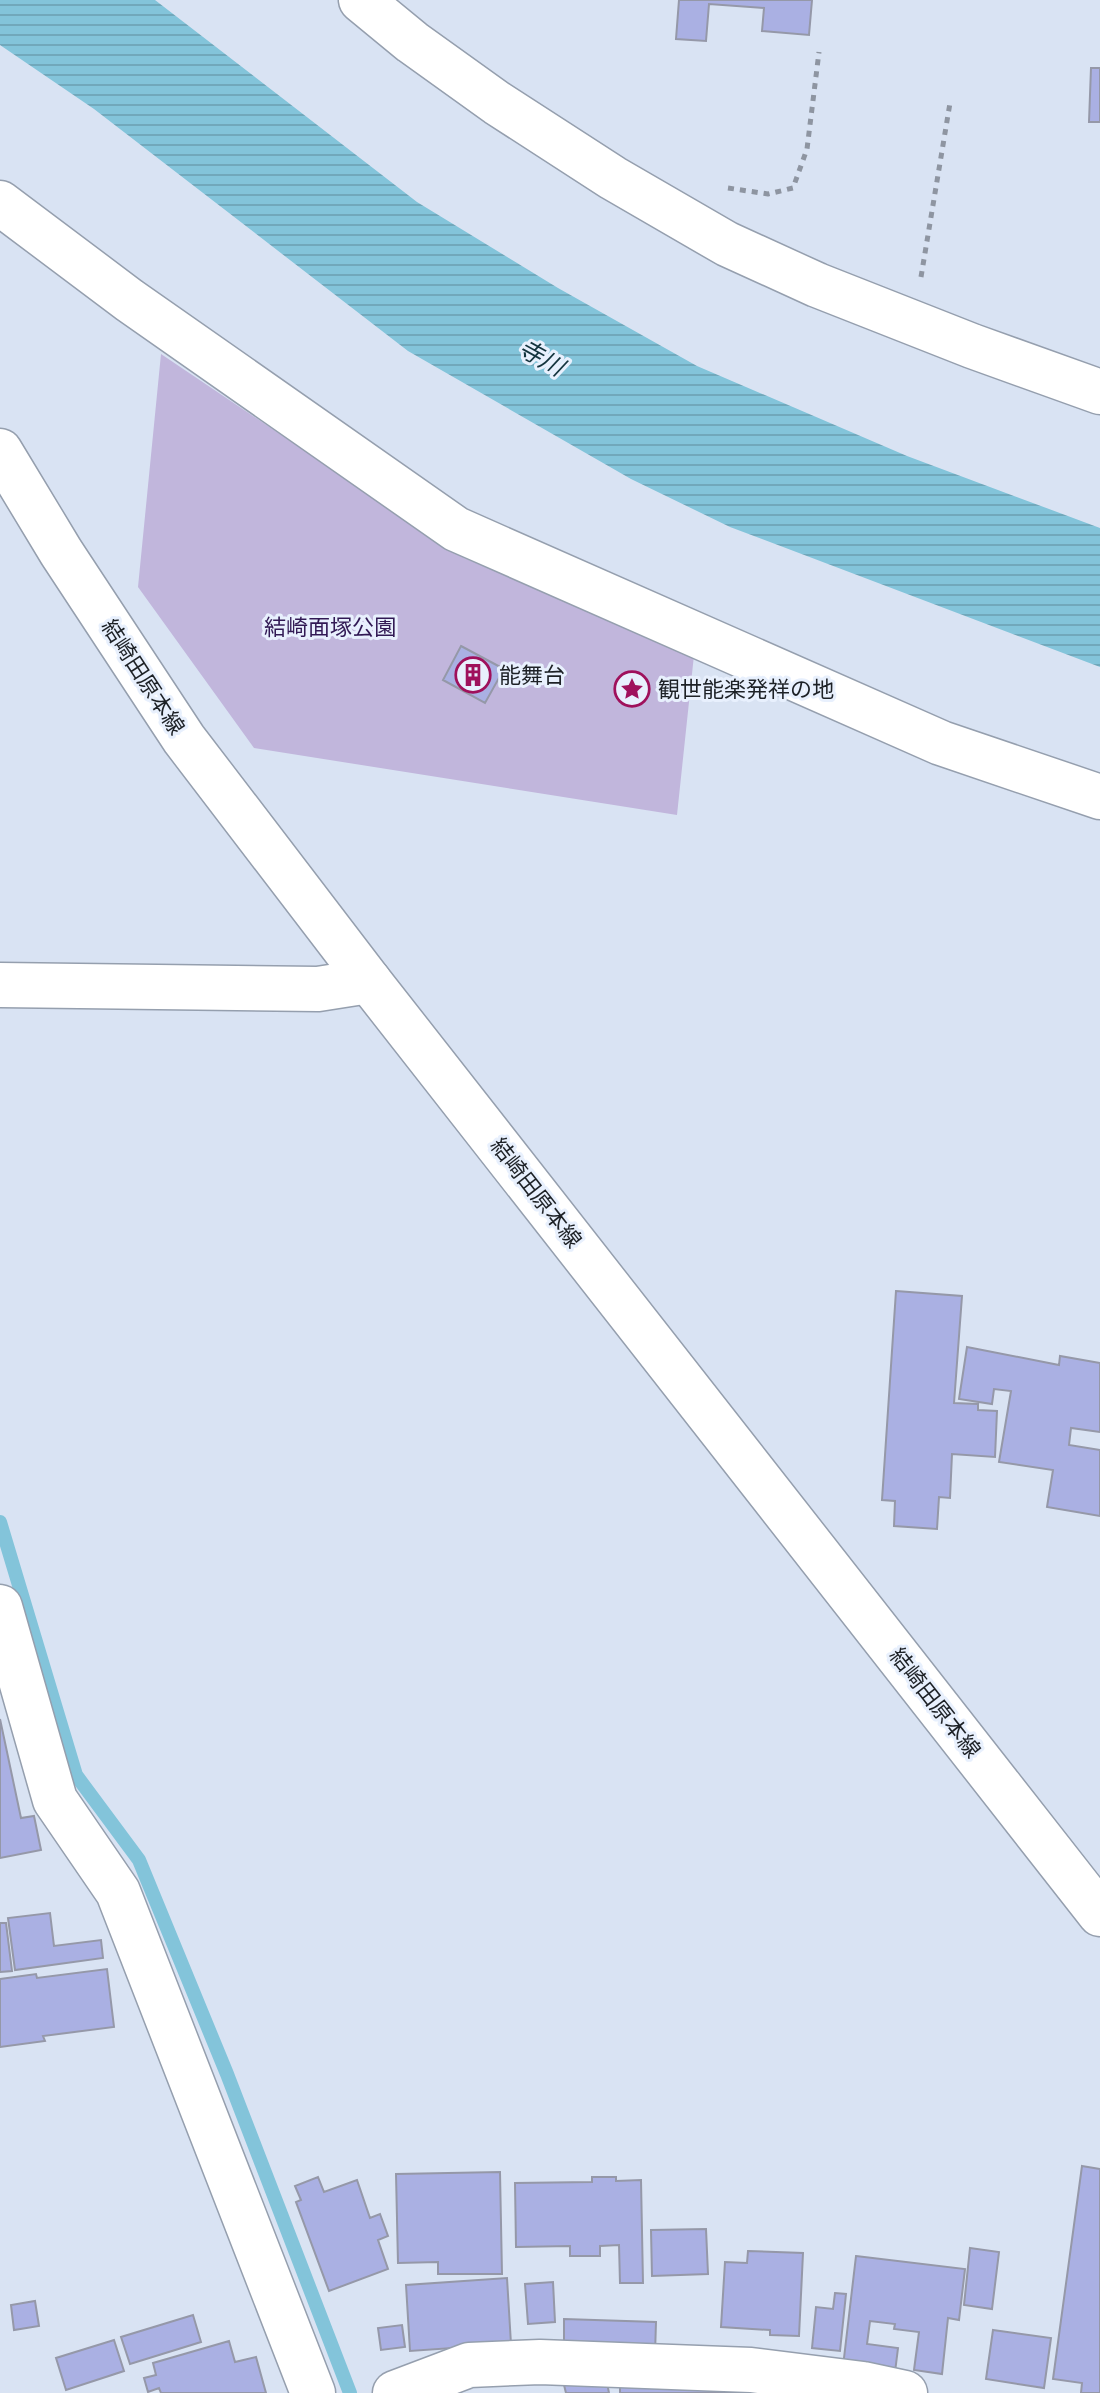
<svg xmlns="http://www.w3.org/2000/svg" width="1100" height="2393" font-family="'Work Sans','Noto Sans JP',sans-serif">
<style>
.park{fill:#c1b6dc}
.water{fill:url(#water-rules)}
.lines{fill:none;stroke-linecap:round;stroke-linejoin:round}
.stream{stroke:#83c4da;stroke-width:14}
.building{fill:#aab0e3;stroke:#9598a8;stroke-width:2}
.street-casing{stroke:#959fae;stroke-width:47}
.secondary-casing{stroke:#959fae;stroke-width:47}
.path{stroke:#8e95a1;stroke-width:5;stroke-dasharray:6 6;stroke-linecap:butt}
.street{stroke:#fff;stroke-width:44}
.secondary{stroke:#fff;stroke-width:44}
.labels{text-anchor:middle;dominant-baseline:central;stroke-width:6;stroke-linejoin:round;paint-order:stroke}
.park-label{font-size:22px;fill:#311954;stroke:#e8f0fd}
.poi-label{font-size:22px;fill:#1d2126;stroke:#e8f0fd;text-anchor:start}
.street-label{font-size:22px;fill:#1d2126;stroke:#e8f0fd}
.water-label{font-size:24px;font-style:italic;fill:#14343e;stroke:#e8f0fd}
</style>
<defs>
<pattern id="water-rules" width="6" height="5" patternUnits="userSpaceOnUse" patternTransform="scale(2)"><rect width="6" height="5" fill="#83c4da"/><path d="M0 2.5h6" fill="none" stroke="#71a8bb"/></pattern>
</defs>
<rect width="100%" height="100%" fill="#d9e3f3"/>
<path class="park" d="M 161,354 L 464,558 L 694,655 L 677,815 L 254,748 L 138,587 Z"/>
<path class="water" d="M 0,0 L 155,0 L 417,202 L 558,288 L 697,366 L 907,456 L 1100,528 L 1100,667 L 730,527 L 631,479 L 408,351 L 94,109 L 0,45 Z"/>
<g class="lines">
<path class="stream" d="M 0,1522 L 76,1775 L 139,1860 L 227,2074 L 350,2393"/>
</g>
<path class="building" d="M 679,0 L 812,0 L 809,35 L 762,31 L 764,8 L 709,4 L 706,41 L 676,39 Z
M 1091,68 L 1100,68 L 1100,122 L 1089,122 Z
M 461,646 L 504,669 L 485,703 L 443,680 Z
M 896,1291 L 962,1296 L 954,1403 L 978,1404 L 978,1410 L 997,1411 L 995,1457 L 952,1454 L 950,1498 L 939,1497 L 937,1529 L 894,1526 L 895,1501 L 882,1500 Z
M 967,1347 L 1059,1365 L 1060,1356 L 1100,1363 L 1100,1432 L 1071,1428 L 1069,1445 L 1100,1450 L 1100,1516 L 1047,1507 L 1053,1470 L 999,1462 L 1011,1391 L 994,1389 L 992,1404 L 959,1399 Z
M 0,1719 L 21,1818 L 34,1816 L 41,1850 L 0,1858 Z
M 50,1913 L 54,1946 L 101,1940 L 103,1958 L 15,1970 L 8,1918 Z
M 0,1923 L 6,1923 L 12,1971 L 0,1972 Z
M 107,1969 L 114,2027 L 43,2036 L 45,2041 L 0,2047 L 0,1979 L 36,1974 L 37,1978 Z
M 1082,2166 L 1100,2169 L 1100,2393 L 1081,2393 L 1082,2383 L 1053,2379 Z
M 500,2172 L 502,2274 L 438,2274 L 438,2262 L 398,2263 L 396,2174 Z
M 318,2177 L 324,2192 L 357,2180 L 370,2218 L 380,2214 L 388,2236 L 378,2240 L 388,2269 L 329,2291 L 296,2202 L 301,2200 L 295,2186 Z
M 592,2177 L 616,2177 L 616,2181 L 641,2180 L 643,2283 L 620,2283 L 619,2245 L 600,2246 L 600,2256 L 570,2256 L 570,2246 L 516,2247 L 515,2183 L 592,2182 Z
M 706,2229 L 708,2274 L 652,2276 L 651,2230 Z
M 970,2248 L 999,2252 L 992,2309 L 964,2305 Z
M 748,2251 L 803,2253 L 799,2336 L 770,2335 L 770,2330 L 721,2327 L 725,2262 L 747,2263 Z
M 856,2256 L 965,2269 L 959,2320 L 948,2318 L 942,2374 L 914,2370 L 919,2332 L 894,2329 L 895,2324 L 870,2321 L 867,2344 L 898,2348 L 894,2380 L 842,2375 Z
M 507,2278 L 511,2344 L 410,2351 L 406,2285 Z
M 553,2282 L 555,2322 L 528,2324 L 525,2284 Z
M 835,2293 L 846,2294 L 840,2351 L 812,2348 L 816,2307 L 833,2309 Z
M 35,2301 L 39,2326 L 14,2330 L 11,2305 Z
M 193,2315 L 201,2342 L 130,2364 L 121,2337 Z
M 564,2319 L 656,2322 L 655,2354 L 564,2351 Z
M 402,2325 L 405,2347 L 381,2350 L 378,2328 Z
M 993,2330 L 1051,2338 L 1044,2388 L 986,2379 Z
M 114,2340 L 124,2371 L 66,2390 L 56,2358 Z
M 229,2341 L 235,2362 L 256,2357 L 266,2393 L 161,2393 L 159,2388 L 148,2392 L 144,2378 L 156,2375 L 153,2363 Z
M 606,2378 L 609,2393 L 566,2393 L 564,2385 Z
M 620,2379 L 754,2388 L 754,2393 L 620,2393 Z"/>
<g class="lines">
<defs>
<path id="street" d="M 361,0 L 412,42 L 497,103 L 613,178 L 727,244 L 817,285 L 972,346 L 1100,392
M 0,203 L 129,300 L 456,529 L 941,743 L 1100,797
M 0,985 L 318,989 L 369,981
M 0,1607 L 55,1800 L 118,1892 L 313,2393
M 395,2393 L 469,2365 L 540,2362 L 751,2370 L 863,2384 L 905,2393"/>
<path id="secondary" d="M 0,451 L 61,552 L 184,739 L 369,981 L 1100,1914"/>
</defs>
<use href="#street" class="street-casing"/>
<use href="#secondary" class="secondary-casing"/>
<path class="path" d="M 728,188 L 768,194 L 793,188 L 807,149 L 819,52
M 921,277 L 950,103"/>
<use href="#street" class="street"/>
<use href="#secondary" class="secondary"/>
</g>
<defs>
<symbol id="building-ring" viewBox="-11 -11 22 22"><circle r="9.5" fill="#e8f0fd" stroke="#9f115c" stroke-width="1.5"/><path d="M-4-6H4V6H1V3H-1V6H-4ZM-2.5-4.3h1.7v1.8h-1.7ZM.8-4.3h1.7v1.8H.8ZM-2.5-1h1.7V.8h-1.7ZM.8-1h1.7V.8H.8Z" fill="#9f115c"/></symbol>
<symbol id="sight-ring" viewBox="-11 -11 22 22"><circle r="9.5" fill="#e8f0fd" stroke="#9f115c" stroke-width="1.5"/><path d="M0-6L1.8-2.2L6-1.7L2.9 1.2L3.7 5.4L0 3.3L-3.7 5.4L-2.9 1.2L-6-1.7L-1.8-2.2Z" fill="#9f115c"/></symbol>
</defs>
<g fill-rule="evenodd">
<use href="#building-ring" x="453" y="655" width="40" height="40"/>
<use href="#sight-ring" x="612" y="669" width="40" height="40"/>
</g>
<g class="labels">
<g class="park-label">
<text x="330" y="627">結崎面塚公園</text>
</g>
<g class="poi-label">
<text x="499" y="675">能舞台</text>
<text x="658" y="689">観世能楽発祥の地</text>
</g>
<g class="street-label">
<text transform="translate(143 677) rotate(57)">結崎田原本線</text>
<text transform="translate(536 1193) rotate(52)">結崎田原本線</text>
<text transform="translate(935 1703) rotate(52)">結崎田原本線</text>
</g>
<g class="water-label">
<text transform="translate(541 358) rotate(29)">寺川</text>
</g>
</g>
</svg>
